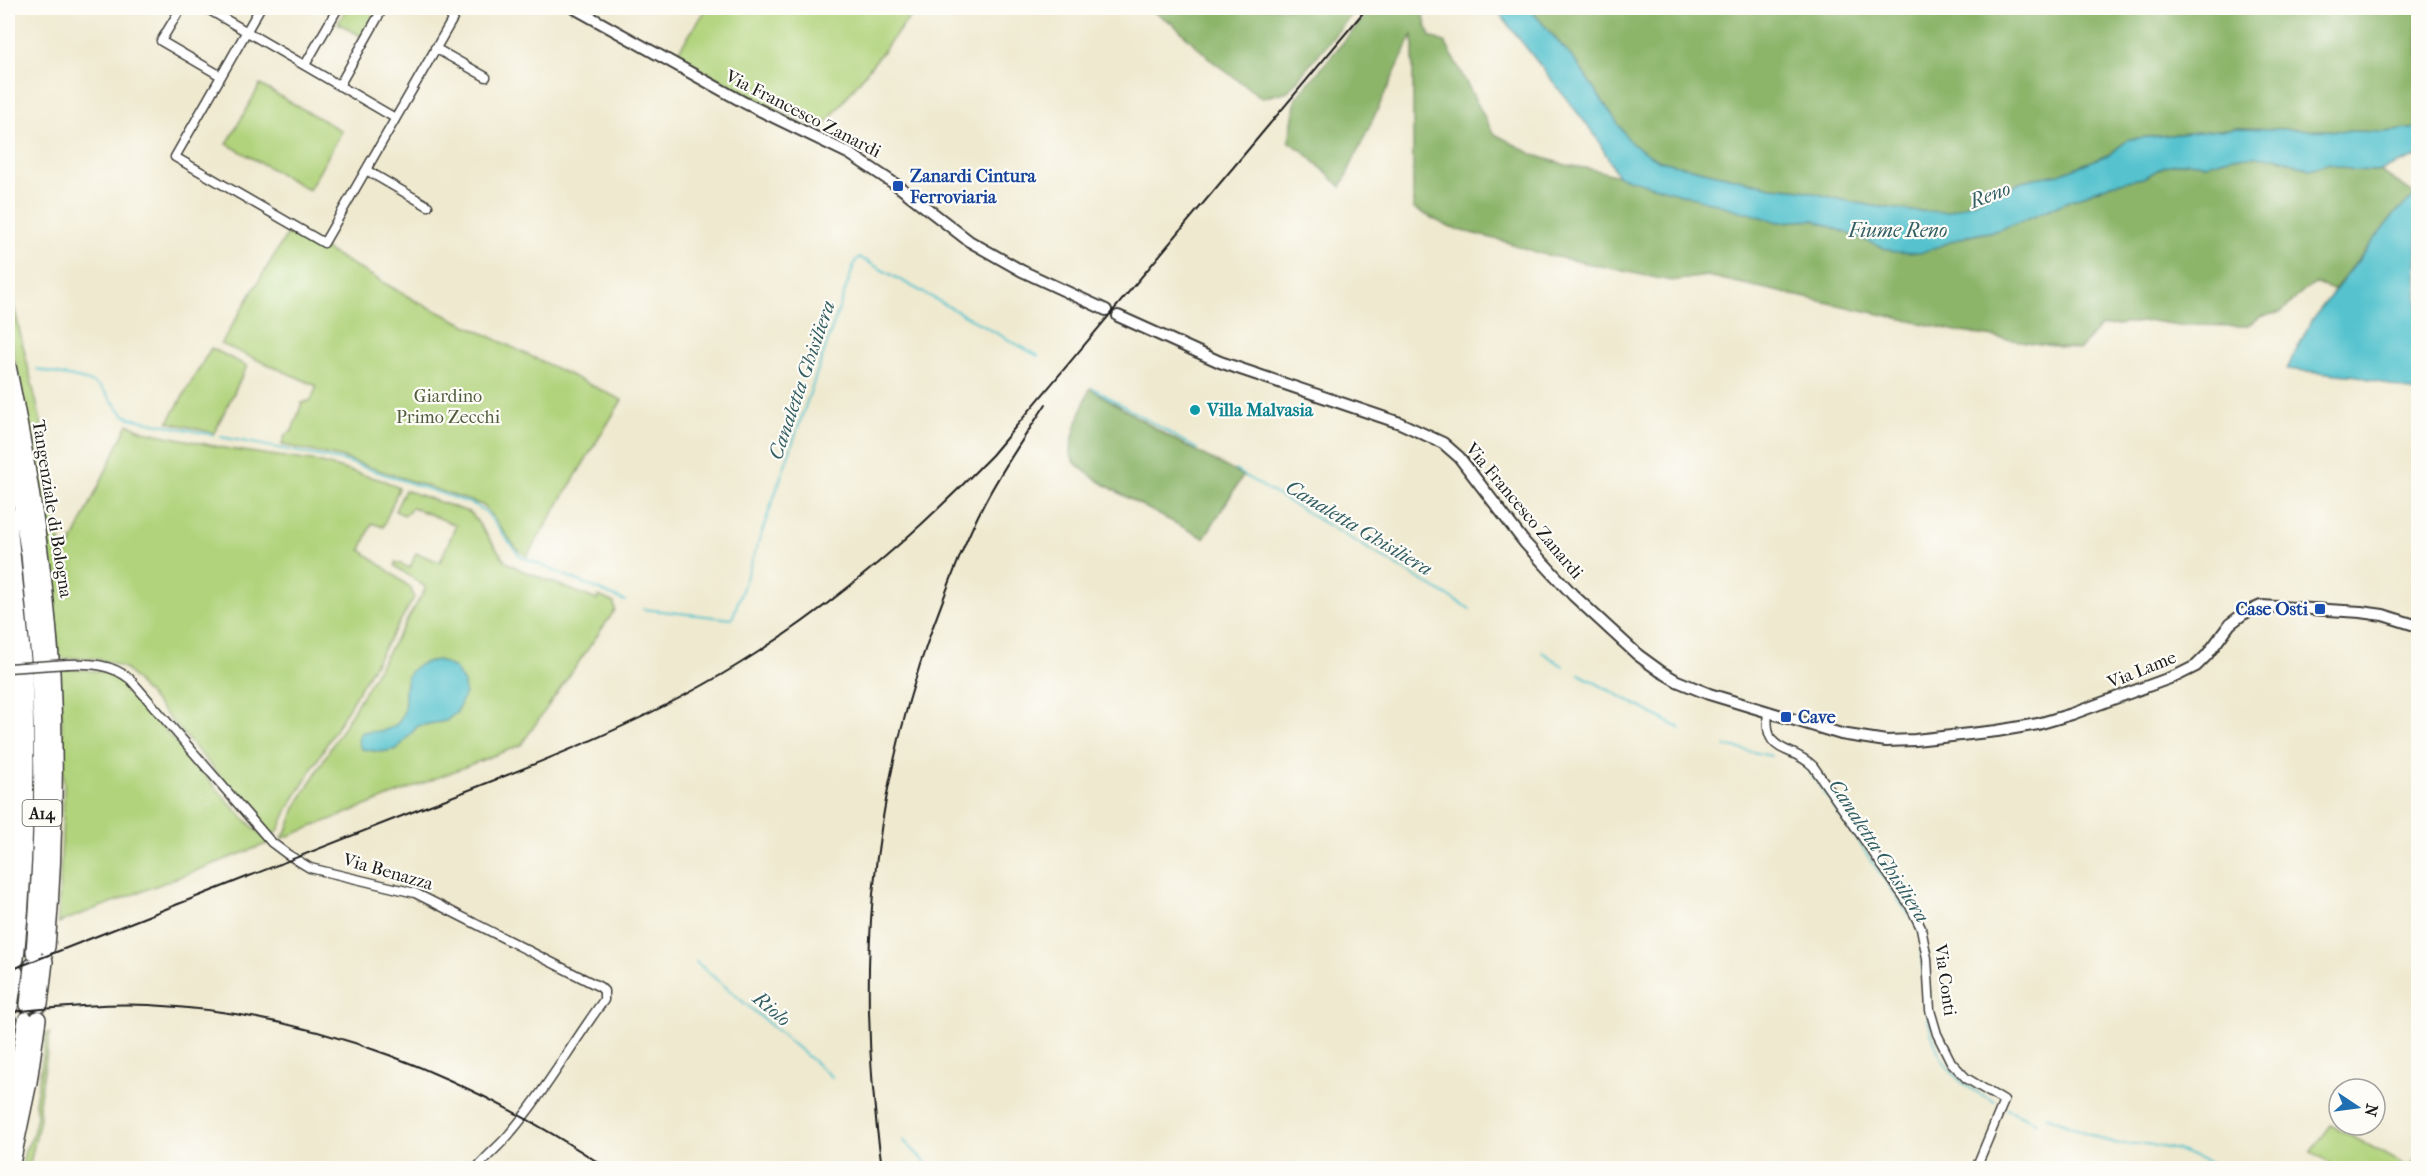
<svg xmlns="http://www.w3.org/2000/svg" width="2426" height="1176" font-family="'IM FELL French Canon',serif">
<style>
.green{fill:#b1d37b;stroke:#66784c;stroke-width:1.5}
.forest{fill:#8cb56b;stroke:#546844;stroke-width:1.5}
.water{fill:#55c2ce;stroke:#386f75;stroke-width:1.5}
.lines{fill:none;stroke-linecap:round;stroke-linejoin:round}
.stream{stroke:#55c2ce;stroke-width:2}
.minor-casing{stroke:#3c3b37;stroke-width:11}
.tertiary-casing{stroke:#3c3b37;stroke-width:14}
.motorway-casing{stroke:#3c3b37;stroke-width:18}
.minor{stroke:#fff;stroke-width:8}
.tertiary{stroke:#fff;stroke-width:10}
.motorway{stroke:#fff;stroke-width:15}
.rail{stroke:#1c1c1c;stroke-width:2}
.minor-bridge-casing{stroke:#3c3b37;stroke-width:11;stroke-linecap:butt}
.minor-bridge{stroke:#fff;stroke-width:8}
.transit-dot{fill:#1a4fb4;stroke:#fdfcf7;stroke-width:2}
.culture-dot{fill:#0f9aa8;stroke:#fdfcf7;stroke-width:2}
.labels{text-anchor:middle;dominant-baseline:central;stroke-width:4.5;stroke-linejoin:round;paint-order:stroke}
.shield{fill:#fdfcf7;stroke:#605f5e;stroke-width:1.5}
.shield-label{font-size:16px;font-weight:bold;fill:#1c1c1c}
.street-label{font-size:18px;fill:#1c1c1c;stroke:#fdfcf7}
.transit-label{font-size:18px;font-weight:bold;fill:#164399;stroke:#fdfcf7;text-anchor:start}
.park-label{font-size:18px;fill:#505c3d;stroke:#fdfcf7}
.culture-label{font-size:18px;font-weight:bold;fill:#0d838f;stroke:#fdfcf7;text-anchor:start}
.water-label{font-size:20px;font-style:italic;fill:#335e63;stroke:#fdfcf7}
</style>
<rect width="100%" height="100%" fill="#fdfcf7"/>
<filter id="ink" filterUnits="userSpaceOnUse"><feTurbulence type="fractalNoise" baseFrequency=".0167" numOctaves="2"/><feDisplacementMap in="SourceGraphic" scale="12" xChannelSelector="R" yChannelSelector="G"/><feConvolveMatrix kernelMatrix="1 2 1 2 8 2 1 2 1" color-interpolation-filters="sRGB"/></filter>
<filter id="wash" filterUnits="userSpaceOnUse"><feTurbulence type="fractalNoise" baseFrequency=".008" numOctaves="4" result="noise"/><feDisplacementMap in="SourceGraphic" scale="24" xChannelSelector="R" yChannelSelector="G"/><feGaussianBlur stdDeviation="1.35" result="paint"/><feColorMatrix in="noise" values="0 0 0 0 0 0 0 0 0 0 0 0 0 0 0 0 0 1.4 0 .05"/><feComposite in="paint" operator="in"/></filter>
<g filter="url(#wash)">
<rect width="100%" height="100%" fill="#efe9cf"/>
<path class="green" d="M 347,8 L 381,8 L 364,38 L 338,23 Z
M 707,8 L 917,8 L 820,131 L 747,95 L 676,55 Z
M 260,85 L 342,131 L 309,190 L 227,144 Z
M 290,229 L 414,300 L 622,400 L 527,556 L 516,548 L 486,508 L 482,505 L 340,457 L 282,445 L 285,435 L 292,431 L 302,403 L 311,400 L 317,386 L 221,344 Z
M 8,282 L 42,426 L 63,561 L 128,424 L 143,431 L 229,449 L 318,462 L 385,481 L 399,488 L 383,527 L 372,523 L 361,550 L 411,588 L 414,598 L 288,809 L 278,831 L 272,835 L 126,669 C 101,657 86,657 59,659 L 43,504 L 34,449 L 8,330 Z
M 211,348 L 247,366 L 214,433 L 168,422 Z
M 405,490 L 471,513 L 506,562 L 521,570 L 597,600 L 599,596 L 614,603 L 615,610 L 521,745 L 281,839 L 288,829 L 295,808 L 425,590 L 425,587 L 395,566 L 396,562 L 410,568 L 416,553 L 440,562 L 456,525 L 412,507 L 409,512 L 404,515 L 395,511 Z
M 72,669 L 107,672 L 121,680 L 232,806 L 269,843 L 58,923 L 64,792 L 60,671 Z
M 47,1033 L 50,1033 L 39,1103 L 40,1119 L 29,1168 L 22,1168 L 25,1150 L 32,1138 L 37,1116 L 35,1103 Z
M 2331,1125 L 2409,1167 L 2418,1156 L 2418,1168 L 2336,1168 L 2311,1152 Z"/>
<path class="forest" d="M 1147,8 L 1357,8 L 1288,91 L 1262,98 L 1212,61 L 1172,23 Z
M 1372,8 L 1421,8 L 1430,37 L 1445,42 L 1493,133 L 1534,155 L 1566,165 L 1591,169 L 1655,185 L 1779,222 L 1814,220 L 1895,252 L 1999,230 L 2111,184 L 2143,178 L 2165,166 L 2187,162 L 2206,164 L 2233,157 L 2276,157 L 2310,169 L 2329,163 L 2353,170 L 2380,171 L 2417,195 L 2396,212 L 2334,290 L 2315,284 L 2304,290 L 2282,312 L 2260,317 L 2248,326 L 2178,325 L 2152,321 L 2099,327 L 2079,350 L 1961,332 L 1707,276 L 1671,281 L 1538,253 L 1503,241 L 1451,228 L 1413,208 L 1413,34 L 1341,187 L 1303,151 L 1289,142 L 1296,98 Z
M 1529,8 L 2418,8 L 2418,128 L 2385,132 L 2239,128 L 2129,139 L 2110,154 L 2059,175 L 2029,179 L 1948,212 L 1911,211 L 1874,206 L 1842,200 L 1802,190 L 1772,187 L 1657,160 L 1631,144 L 1576,62 Z
M 1090,388 L 1161,432 L 1243,476 L 1204,538 C 1183,527 1077,475 1072,458 C 1067,442 1084,404 1090,388 Z"/>
<path class="water" d="M 1495,8 L 1529,8 L 1576,62 L 1631,143 L 1657,160 L 1772,187 L 1802,190 L 1842,200 L 1874,206 L 1911,211 L 1948,212 L 2029,179 L 2059,174 L 2110,154 L 2129,139 L 2239,128 L 2385,132 L 2418,128 L 2418,156 L 2380,171 L 2353,170 L 2329,163 L 2310,169 L 2276,157 L 2233,157 L 2206,164 L 2187,162 L 2165,166 L 2143,178 L 2111,184 L 1999,230 L 1967,236 L 1920,253 L 1894,252 L 1814,220 L 1779,222 L 1618,176 L 1595,135 Z
M 2417,195 L 2418,393 L 2358,376 L 2287,369 L 2311,321 L 2396,212 Z
M 438,660 L 455,668 L 464,683 L 465,693 L 457,712 L 446,721 L 418,726 L 397,749 L 381,752 L 362,749 C 357,743 357,738 362,732 C 373,731 384,733 394,726 C 420,709 383,666 438,660 Z"/>
<g class="lines">
<path class="stream" d="M 37,369 C 54,375 83,376 97,385 C 111,394 115,411 130,418 L 213,435
M 1093,388 L 1197,449
M 221,437 L 345,461 L 475,505 L 486,512 L 520,556 L 625,601
M 1235,470 L 1470,609
M 643,609 L 732,619 L 855,262 L 859,257 L 1038,356
M 1542,652 L 1563,666
M 1579,674 L 1681,729
M 1725,746 L 1771,756
M 1808,769 L 1912,919
M 1921,950 C 1927,997 1922,1050 1963,1083 C 1973,1091 1985,1096 1995,1102
M 696,962 L 832,1077
M 2007,1109 L 2036,1122
M 2046,1116 L 2104,1140 L 2119,1144 L 2147,1144 L 2177,1150 L 2222,1168
M 903,1140 L 931,1168"/>
</g>
</g>
<g filter="url(#ink)">
<g class="lines">
<defs>
<path id="minor" d="M 181,8 L 161,41 L 221,76
M 206,8 L 395,118
M 260,8 L 175,157 L 324,243 L 459,8
M 435,48 L 486,77
M 305,65 L 338,8
M 339,86 L 383,8
M 366,170 L 428,206
M 68,664 C 91,663 111,664 130,679 L 271,842 L 287,854 L 310,868 L 415,893 L 600,987 L 604,991 L 604,1000 C 572,1043 546,1091 511,1132 C 501,1145 487,1155 477,1168
M 1768,711 C 1763,756 1790,744 1813,766 L 1909,904 L 1921,928 L 1927,958 L 1930,1010 L 1937,1034 L 1951,1062 L 1966,1078 L 2004,1101 L 1976,1168"/>
<path id="tertiary" d="M 574,8 L 745,103 L 850,154 L 898,186 L 969,241 L 1022,271 L 1106,310
M 1118,316 L 1220,362 L 1400,423 L 1443,443 L 1459,457 L 1525,543 L 1573,595 L 1638,655 L 1660,671 L 1677,681 L 1709,694 L 1841,734 L 1886,741 L 1915,740 L 1997,731 L 2038,724 L 2072,714 L 2178,675 L 2196,666 L 2207,655 L 2230,624 L 2243,614 L 2261,606 L 2361,612 L 2383,615 L 2418,626"/>
<path id="motorway" d="M 8,366 C 28,463 44,559 51,658
M 8,425 L 29,555 L 39,659
M 8,514 L 23,660
M 8,623 L 11,661
M 8,921 L 14,790 L 11,675
M 47,947 C 55,856 56,764 52,672
M 34,952 C 42,859 44,766 39,673
M 16,959 C 26,864 28,769 24,674
M 40,1004 L 45,961
M 28,1005 L 32,966
M 10,1007 L 15,972
M 8,1027 L 8,1020
M 8,1125 L 26,1020
M 11,1168 L 29,1082 L 38,1019"/>
</defs>
<use href="#minor" class="minor-casing"/>
<use href="#tertiary" class="tertiary-casing"/>
<use href="#motorway" class="motorway-casing"/>
<use href="#minor" class="minor"/>
<use href="#tertiary" class="tertiary"/>
<use href="#motorway" class="motorway"/>
<path class="rail" d="M 8,971 C 141,919 274,866 407,814 C 526,768 647,724 755,654 C 843,598 920,530 992,455 L 1367,8
M 8,1012 C 55,1008 101,1003 149,1005 C 318,1013 467,1076 607,1168
M 882,1168 C 855,980 868,809 932,629 C 948,587 963,544 984,504 C 1002,469 1025,436 1046,404"/>
<defs>
<path id="minor-bridge" d="M 8,668 L 68,664"/>
</defs>
<use href="#minor-bridge" class="minor-bridge-casing"/>
<use href="#minor-bridge" class="minor-bridge"/>
</g>
</g>
<g class="transit-dot">
<rect x="892" y="180" width="12" height="12" rx="3"/>
<rect x="2314" y="603" width="12" height="12" rx="3"/>
<rect x="1780" y="711" width="12" height="12" rx="3"/>
</g>
<circle class="culture-dot" cx="1195" cy="410" r="6"/>
<g class="labels">
<rect class="shield" x="22.5" y="800" width="39" height="26" rx="4.5"/>
<g class="shield-label">
<text x="42" y="813">A14</text>
</g>
<g class="street-label">
<text transform="translate(803 114) rotate(27)">Via Francesco Zanardi</text>
<text transform="translate(52 509) rotate(81)">Tangenziale di Bologna</text>
<text transform="translate(1524 511) rotate(50)">Via Francesco Zanardi</text>
<text transform="translate(2142 670) rotate(-22)">Via Lame</text>
<text transform="translate(388 872) rotate(16)">Via Benazza</text>
<text transform="translate(1945 980) rotate(82)">Via Conti</text>
</g>
<g class="transit-label">
<text x="910" y="176">Zanardi Cintura<tspan x="910" dy="21">Ferroviaria</tspan></text>
<text x="2308" y="609" text-anchor="end">Case Osti</text>
<text x="1798" y="717">Cave</text>
</g>
<g class="park-label">
<text x="448" y="396">Giardino<tspan x="448" dy="21">Primo Zecchi</tspan></text>
</g>
<g class="culture-label">
<text x="1207" y="410">Villa Malvasia</text>
</g>
<g class="water-label">
<text transform="translate(1990 195) rotate(-21)">Reno</text>
<text x="1898" y="230">Fiume Reno</text>
<text transform="translate(802 380) rotate(-71)">Canaletta Ghisiliera</text>
<text transform="translate(1359 528) rotate(31)">Canaletta Ghisiliera</text>
<text transform="translate(1879 851) rotate(57)">Canaletta Ghisiliera</text>
<text transform="translate(772 1009) rotate(40)">Riolo</text>
</g>
</g>
<rect width="2426" height="1176" fill="none" stroke="#fdfcf7" stroke-width="30"/>
<g transform="translate(2357 1107) rotate(103)"><circle r="28" fill="#fdfcf7" stroke="#a3a29f" stroke-width="1.5"/>
<path d="M0-4.5L10 22L0 15L-10 22Z" fill="#1f6fb2"/>
<text y="-9" font-size="16" font-weight="bold" text-anchor="middle" fill="#1c1c1c">N</text>
</g>
</svg>
